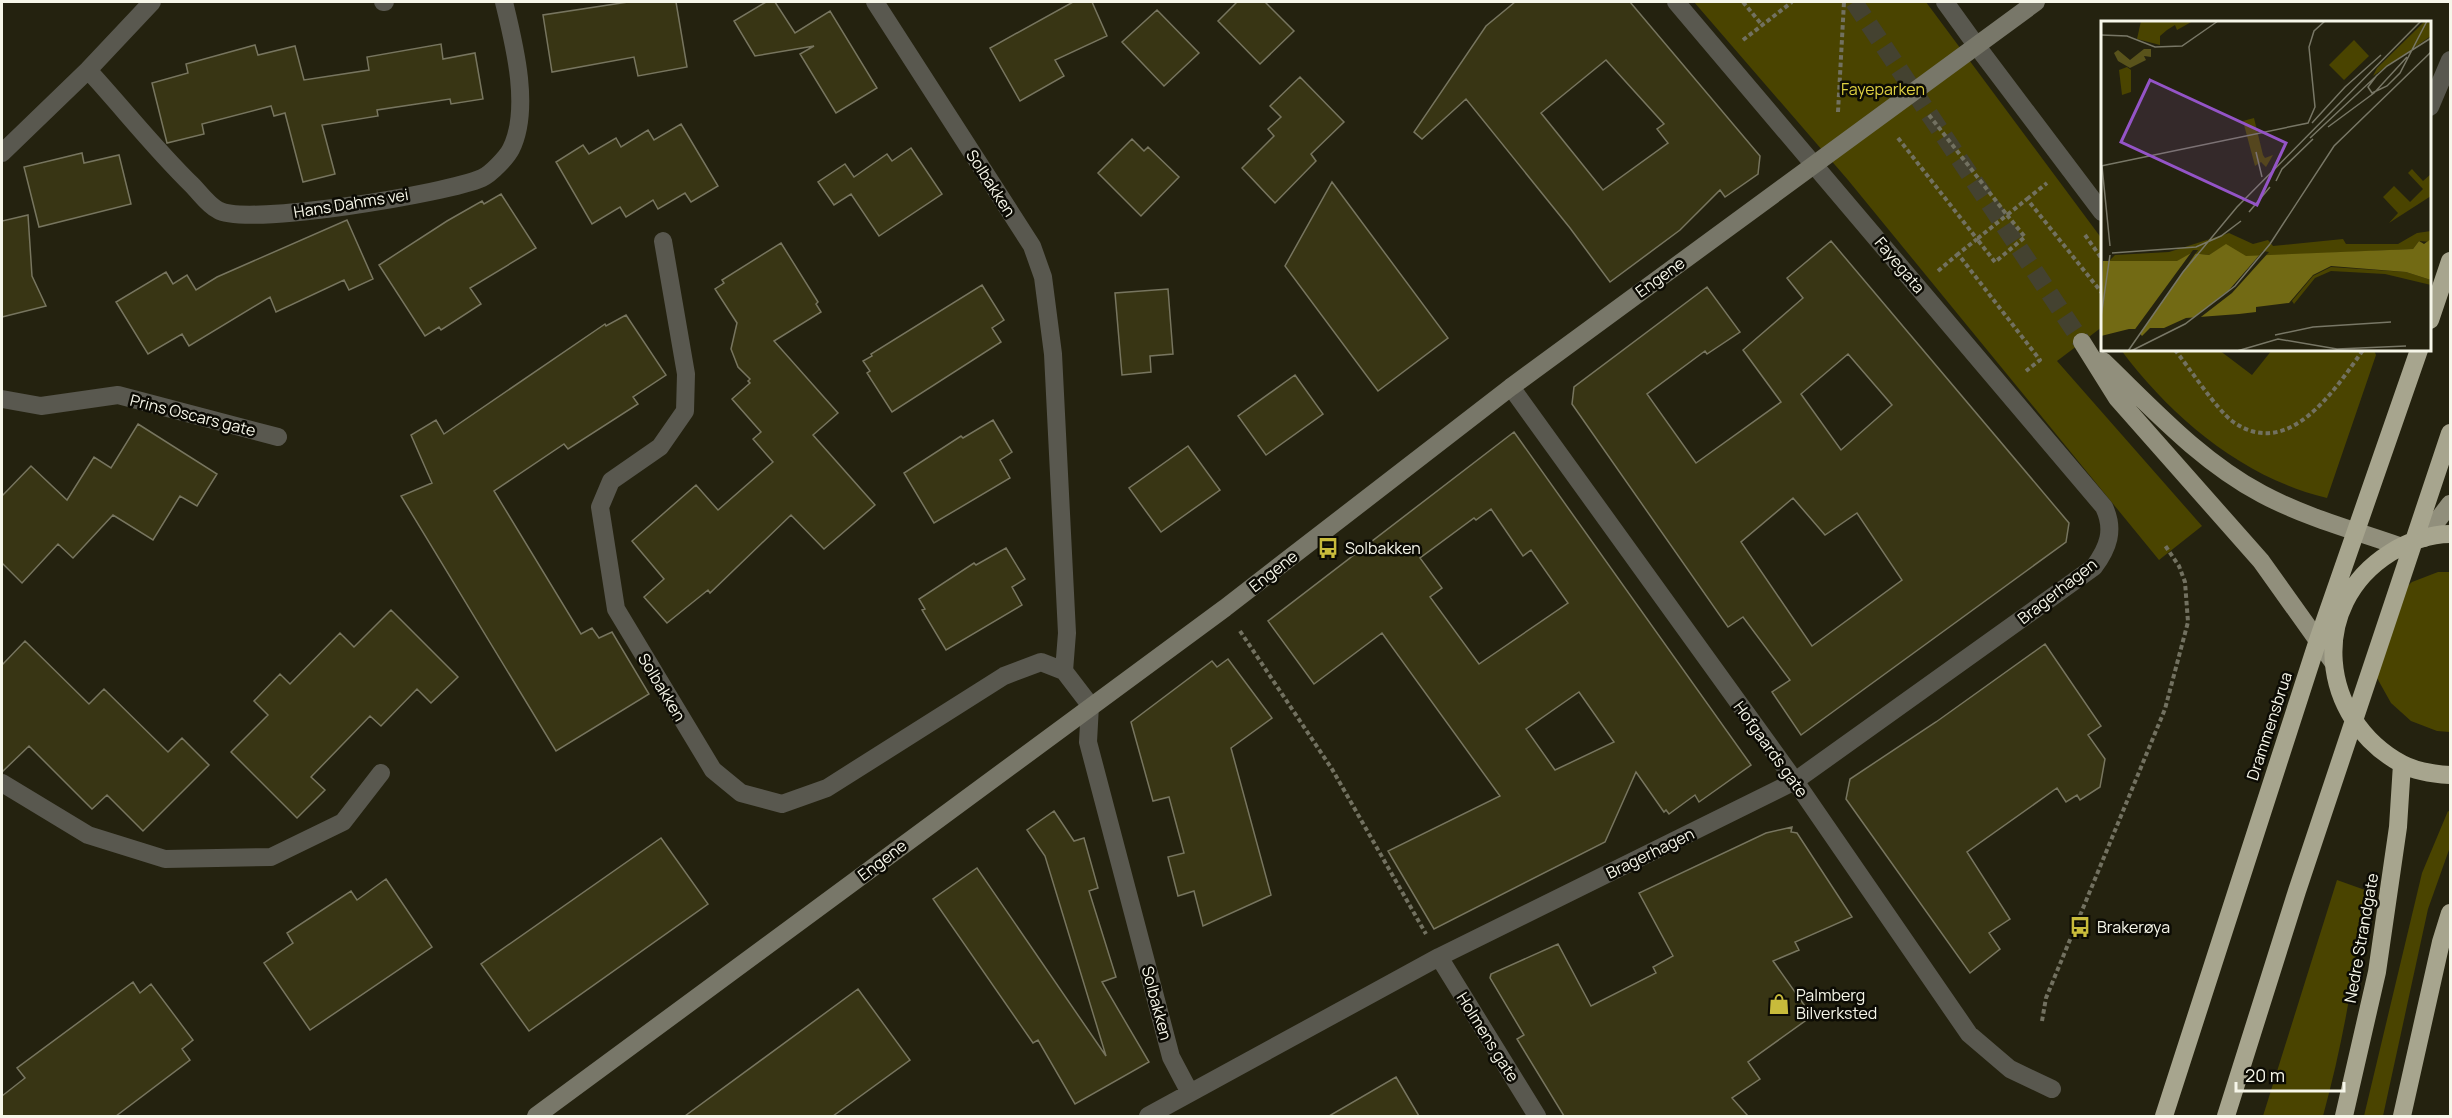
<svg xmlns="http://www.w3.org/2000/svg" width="2452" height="1118" font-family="Manrope,sans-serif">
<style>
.green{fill:#4a4400}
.building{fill:#383514;stroke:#77755f;stroke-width:1.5;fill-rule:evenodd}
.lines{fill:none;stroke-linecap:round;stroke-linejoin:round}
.primary-tunnel{stroke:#444230;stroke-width:18;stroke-dasharray:18 9;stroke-linecap:butt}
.path{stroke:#727160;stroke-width:4;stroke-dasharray:4.5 3;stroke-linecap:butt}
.lane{stroke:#59584f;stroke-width:18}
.street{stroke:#59584f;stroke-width:18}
.secondary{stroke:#787769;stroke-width:18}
.primary{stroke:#918f7c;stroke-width:18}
.highway{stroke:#a7a58e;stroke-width:18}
.labels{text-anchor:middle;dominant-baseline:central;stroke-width:5;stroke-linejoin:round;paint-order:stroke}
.park-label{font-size:16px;fill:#ded041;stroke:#0c0b04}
.street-label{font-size:16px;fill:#f6f6e9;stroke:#0c0b04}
.poi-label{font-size:16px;fill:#f6f6e9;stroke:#0c0b04;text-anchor:start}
.inset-road{fill:none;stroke:#787766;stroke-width:1.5}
.view{fill:#9454c7;fill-opacity:0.15;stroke:#9454c7;stroke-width:3}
.inset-edge{fill:none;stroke:#f6f6e9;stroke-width:3}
</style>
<rect width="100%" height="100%" fill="#24220f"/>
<path class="green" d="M 1694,2 L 1926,2 L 2102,239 L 2102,327 L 2057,361 L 2202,526 L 2159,560 L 1848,180 Z
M 2121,350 L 2219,350 L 2252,375 L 2272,350 L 2374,350 L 2376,355 L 2327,498 C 2243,478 2172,418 2121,350 Z
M 2438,572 L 2450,572 L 2450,732 L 2437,731 L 2411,721 L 2391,703 L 2377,678 L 2391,601 L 2412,582 Z
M 2448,811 L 2450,812 L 2450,847 L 2428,909 L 2383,1116 L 2364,1116 L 2422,873 Z
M 2337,880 L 2365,890 C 2356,967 2343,1043 2323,1116 L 2263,1116 Z"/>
<path class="building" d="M 628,2 L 676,2 L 687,67 L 638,76 L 634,57 L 552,72 L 543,15 Z
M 766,2 L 775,2 L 795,33 L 830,11 L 877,88 L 836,113 L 800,54 L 814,46 L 755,56 L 734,21 Z
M 1073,2 L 1092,2 L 1107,36 L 1055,60 L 1064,76 L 1020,101 L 990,48 Z
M 1237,2 L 1265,2 L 1294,31 L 1260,64 L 1218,21 Z
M 1515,2 L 1630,2 L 1760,156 L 1758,174 L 1725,197 L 1720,190 L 1680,230 L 1610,282 L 1570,228 L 1466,99 L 1422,139 L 1414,132 L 1486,26 ZM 1606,60 L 1664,124 L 1657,129 L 1668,143 L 1603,190 L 1541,113 Z
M 1157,10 L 1199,53 L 1164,86 L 1122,42 Z
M 441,44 L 443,59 L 475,53 L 483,99 L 451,104 L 450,99 L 377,110 L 378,116 L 322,125 L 335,174 L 303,182 L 285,113 L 274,116 L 271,106 L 202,124 L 204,134 L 167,143 L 152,83 L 188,73 L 186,64 L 255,45 L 258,55 L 295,46 L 304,80 L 369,70 L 367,57 Z
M 1300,77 L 1344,122 L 1311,154 L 1316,161 L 1275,203 L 1242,168 L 1274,136 L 1268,129 L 1281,117 L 1270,106 Z
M 681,124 L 718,186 L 691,202 L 685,193 L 658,209 L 653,200 L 626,217 L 620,207 L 592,224 L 556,162 L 583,145 L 589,154 L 616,138 L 621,147 L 648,130 L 654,140 Z
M 1132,139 L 1144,151 L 1148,147 L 1179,177 L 1141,216 L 1098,173 Z
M 911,148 L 942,194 L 879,236 L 851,194 L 834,205 L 818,182 L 845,164 L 854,177 L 887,154 L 892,161 Z
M 82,153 L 84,163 L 119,155 L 131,204 L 39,227 L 24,167 Z
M 1332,182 L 1448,338 L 1378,391 L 1285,266 Z
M 501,194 L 536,248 L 470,288 L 481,304 L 441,330 L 439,327 L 425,336 L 379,265 L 447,221 L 482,201 L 484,204 Z
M 28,215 L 32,276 L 46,306 L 2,317 L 2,221 Z
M 347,220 L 373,279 L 349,290 L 344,280 L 276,312 L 270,297 L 189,346 L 182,334 L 148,354 L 116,302 L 166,272 L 173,284 L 187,275 L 196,290 L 217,277 Z
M 1831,241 L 2069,523 L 2066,542 L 1801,735 L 1772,692 L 1790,680 L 1743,617 L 1728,627 L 1572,404 L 1574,387 L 1707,287 L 1740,332 L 1707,354 L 1705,351 L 1647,394 L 1696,463 L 1781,402 L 1743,350 L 1803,298 L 1787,278 ZM 1848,354 L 1892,405 L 1841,450 L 1801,394 ZM 1793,498 L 1825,535 L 1857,513 L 1902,580 L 1812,646 L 1741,542 Z
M 781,243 L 818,302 L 816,304 L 821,312 L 774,341 L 838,413 L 813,435 L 875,505 L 824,549 L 791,515 L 710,593 L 708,590 L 667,623 L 644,597 L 664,579 L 632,541 L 696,485 L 718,510 L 773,462 L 753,439 L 761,432 L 732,399 L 750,383 L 748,381 L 750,379 L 738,367 L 731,349 L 737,323 L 715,289 L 724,283 L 722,280 Z
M 982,285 L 1004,320 L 992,328 L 1001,342 L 892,412 L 867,373 L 870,371 L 863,361 L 872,356 L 871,354 Z
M 1168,289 L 1173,354 L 1150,356 L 1151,372 L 1122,375 L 1115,293 Z
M 626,315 L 666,375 L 633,397 L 638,404 L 568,449 L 564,444 L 494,491 L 581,634 L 592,628 L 599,638 L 612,632 L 649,694 L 556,751 L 401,496 L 432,483 L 411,435 L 436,420 L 444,434 L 605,324 L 606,326 Z
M 1295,375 L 1323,414 L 1266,455 L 1238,416 Z
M 993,420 L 1012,452 L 1000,460 L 1010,478 L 934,523 L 904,473 L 961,436 L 963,438 Z
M 138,424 L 217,474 L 197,506 L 180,496 L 153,540 L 113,515 L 73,558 L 58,544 L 22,583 L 2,563 L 2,496 L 31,466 L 67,500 L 94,457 L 111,468 Z
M 1514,432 L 1751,765 L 1699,802 L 1695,795 L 1669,814 L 1666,810 L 1664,812 L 1636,772 L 1605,842 L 1434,929 L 1388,851 L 1500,796 L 1382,633 L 1314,684 L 1268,621 ZM 1491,509 L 1523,556 L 1531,550 L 1568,603 L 1479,664 L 1430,597 L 1442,588 L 1420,558 L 1474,518 L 1476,520 ZM 1579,692 L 1614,742 L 1555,770 L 1526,729 Z
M 1188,446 L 1220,490 L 1161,532 L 1129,488 Z
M 1006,548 L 1025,579 L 1012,587 L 1022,605 L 946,650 L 922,610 L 925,609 L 919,599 L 974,563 L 976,565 Z
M 391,610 L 458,677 L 431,703 L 417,689 L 381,726 L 370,716 L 311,777 L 325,790 L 297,818 L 231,752 L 268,715 L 254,701 L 280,674 L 290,684 L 340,633 L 354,647 Z
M 25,641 L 89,704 L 104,689 L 168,752 L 182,738 L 209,765 L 143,831 L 107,795 L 92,809 L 29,746 L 2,772 L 2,665 Z
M 2045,644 L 2101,726 L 2088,735 L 2105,759 L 2100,787 L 2080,800 L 2077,795 L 2066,802 L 2057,788 L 1967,852 L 2010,919 L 1989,933 L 2000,949 L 1970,973 L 1846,799 L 1850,779 L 1936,722 Z
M 1228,659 L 1272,718 L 1231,748 L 1271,895 L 1203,926 L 1194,891 L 1178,896 L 1168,857 L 1184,853 L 1169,797 L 1153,801 L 1131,722 L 1212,661 L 1217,667 Z
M 1054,811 L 1074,841 L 1084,838 L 1098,888 L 1089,891 L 1116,977 L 1102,982 L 1149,1062 L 1075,1104 L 1038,1040 L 1033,1043 L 933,899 L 977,868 L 1106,1056 L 1045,856 L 1027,830 Z
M 1792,827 L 1791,832 L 1797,833 L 1852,917 L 1795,942 L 1799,950 L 1773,961 L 1812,1016 L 1748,1062 L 1760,1079 L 1732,1098 L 1748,1116 L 1564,1116 L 1517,1039 L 1524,1035 L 1490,978 L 1491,974 L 1558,944 L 1591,1006 L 1656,973 L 1653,967 L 1673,956 L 1639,893 L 1766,833 Z
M 661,838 L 708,904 L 529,1031 L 481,964 Z
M 386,879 L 432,947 L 310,1030 L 264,963 L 293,943 L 287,933 L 351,891 L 357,900 Z
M 133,982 L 140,993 L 151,984 L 193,1040 L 182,1049 L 190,1060 L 116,1116 L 2,1116 L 2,1096 L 25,1078 L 17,1068 Z
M 858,989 L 910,1060 L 833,1116 L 685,1116 Z
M 1396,1077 L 1419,1116 L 1329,1116 Z"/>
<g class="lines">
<path class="primary-tunnel" d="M 1854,2 L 2082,342"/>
<path class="path" d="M 1743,2 L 1762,25
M 1743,40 L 1792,2
M 1838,112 L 1844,2
M 1929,115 L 2007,215 L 2027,199 L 2102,293
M 1898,138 L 1977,239 L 1958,254 L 2040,360 L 2026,371
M 2027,199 L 2047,183
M 2007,215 L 2025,237 L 1995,262 L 1977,239 Z
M 2085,235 L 2102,259
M 1938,271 L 1958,254
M 2175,350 C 2188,366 2217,410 2232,421 C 2288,462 2335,390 2363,350
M 1240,631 L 1332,769 L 1426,934
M 2042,1021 L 2046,998 L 2165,709 L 2188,622 L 2185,582 L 2179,566 L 2164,544"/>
<path class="lane" d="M 1976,45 L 2102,212
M 2430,107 L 2450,60"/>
<path class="street" d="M 383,2 L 385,2
M 875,2 L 1032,246 L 1043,277 L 1053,354 L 1067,633 L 1064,671
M 1945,2 L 1976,45
M 88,70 C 123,108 155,149 192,185 C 200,193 208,205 218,210 C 246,227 449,193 482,178 C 491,174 507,157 511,149 C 531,109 514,43 504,2
M 2,153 L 88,70 L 152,2
M 663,241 L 686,374 L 685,411 L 660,447 L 611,481 L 600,507 L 616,609 L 713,770 L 741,793 L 782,804 L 827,788 L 1004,676 L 1041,662 L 1064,671 L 1090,705 L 1088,742 L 1171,1057 L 1190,1093
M 1511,387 L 1795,781 L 1969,1034 L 2010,1069 L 2052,1089
M 2,399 L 41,406 L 118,395 L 278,437
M 2,783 L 88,835 L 165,859 L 271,857 L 343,822 L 381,773
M 1439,957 L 1537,1116
M 1148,1116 L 1439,957 L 1795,781 L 2094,567 C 2108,548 2115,530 2104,507 L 1676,2"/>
<path class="secondary" d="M 536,1116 L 1225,608 L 1511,387 L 2036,2"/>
<path class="primary" d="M 2082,342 L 2117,398 L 2261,561 L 2333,662
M 2103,361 C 2153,409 2200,461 2262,494 C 2305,517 2353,530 2399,546
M 2424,538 L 2450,504"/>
<path class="highway" d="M 2430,320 L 2450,261
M 2450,534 C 2430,534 2407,542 2390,553 C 2307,605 2319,719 2402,764 C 2417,772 2434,774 2450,775
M 2164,1116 L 2317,643 L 2419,350
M 2226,1116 L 2297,891 L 2450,433
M 2344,1116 L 2377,972 L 2398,827 L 2402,764
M 2402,1116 L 2441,942 L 2450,913"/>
</g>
<defs>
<symbol id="bus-bare" viewBox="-9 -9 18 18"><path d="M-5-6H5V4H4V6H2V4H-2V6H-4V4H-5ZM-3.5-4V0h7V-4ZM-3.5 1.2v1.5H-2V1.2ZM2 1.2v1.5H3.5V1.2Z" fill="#c8bb3b" stroke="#0c0b04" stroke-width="2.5" paint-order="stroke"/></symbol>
<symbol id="shop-bare" viewBox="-9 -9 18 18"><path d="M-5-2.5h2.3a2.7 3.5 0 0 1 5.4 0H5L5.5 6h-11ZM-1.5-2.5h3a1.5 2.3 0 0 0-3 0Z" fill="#c8bb3b" stroke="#0c0b04" stroke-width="2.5" paint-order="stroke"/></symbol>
</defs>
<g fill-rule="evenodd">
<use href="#bus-bare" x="1313" y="533" width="30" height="30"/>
<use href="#bus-bare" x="2065" y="912" width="30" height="30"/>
<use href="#shop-bare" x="1764" y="989" width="30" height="30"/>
</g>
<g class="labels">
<g class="park-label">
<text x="1883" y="89">Fayeparken</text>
</g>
<g class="street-label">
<text transform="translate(991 183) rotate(57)">Solbakken</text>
<text transform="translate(351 203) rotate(-9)">Hans Dahms vei</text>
<text transform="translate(1900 265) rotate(50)">Fayegata</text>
<text transform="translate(1660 277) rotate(-36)">Engene</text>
<text transform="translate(193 415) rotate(14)">Prins Oscars gate</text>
<text transform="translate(1273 571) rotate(-38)">Engene</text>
<text transform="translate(2057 591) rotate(-38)">Bragerhagen</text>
<text transform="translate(662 687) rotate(59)">Solbakken</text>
<text transform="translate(2269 726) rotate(-72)">Drammensbrua</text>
<text transform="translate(1771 749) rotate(54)">Hofgaards gate</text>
<text transform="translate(1650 853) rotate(-26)">Bragerhagen</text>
<text transform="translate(882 860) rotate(-37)">Engene</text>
<text transform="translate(2361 938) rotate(-80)">Nedre Strandgate</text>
<text transform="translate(1157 1003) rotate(75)">Solbakken</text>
<text transform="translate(1488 1037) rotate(58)">Holmens gate</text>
</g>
<g class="poi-label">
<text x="1345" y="548">Solbakken</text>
<text x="2097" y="927">Brakerøya</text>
<text x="1796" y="995">Palmberg<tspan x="1796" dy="18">Bilverksted</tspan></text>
</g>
</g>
<g transform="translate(2101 21)">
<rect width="330" height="330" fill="#24220f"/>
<path d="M 40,0 L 92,0 L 76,9 L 74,4 L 66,9 L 59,15 L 59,24 L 36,18 ZM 323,1 L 330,2 L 330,15 L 272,55 L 276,47 ZM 253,19 L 268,35 L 243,59 L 228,44 ZM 26,46 L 30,49 L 30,71 L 21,74 L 18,49 ZM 153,97 L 162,134 L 164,137 L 172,134 L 165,146 L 160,141 L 154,145 L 142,100 ZM 311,148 L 322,160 L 330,153 L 330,175 L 288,202 L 297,192 L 282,176 L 293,165 L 309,181 L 322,168 L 307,152 ZM 330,210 L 330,221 L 318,220 L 312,228 L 145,236 L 125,224 L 108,234 L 90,232 L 77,240 L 8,240 L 14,234 L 68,231 L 128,212 L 152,223 L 167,219 L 172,225 L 242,218 L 245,223 L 297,223 L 316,212 ZM 230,246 L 305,251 L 330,259 L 330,264 L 284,253 L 230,250 L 214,257 L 193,283 L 191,280 L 212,255 Z" fill="#4a4400"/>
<path d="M 43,28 L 50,28 L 50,36 L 43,35 L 45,39 L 29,47 L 17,40 L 13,32 L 17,29 L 29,39 Z" fill="#59531b"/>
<path d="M 330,218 L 330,259 L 305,251 L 230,245 L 212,254 L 188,282 L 155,286 L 155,291 L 138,293 L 85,297 L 63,307 L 49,307 L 41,315 L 35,308 L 28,308 L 0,315 L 2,240 L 76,240 L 90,232 L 108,234 L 125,223 L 145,235 L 312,228 L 318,220 L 323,223 Z" fill="#726a14"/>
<path d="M 92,229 L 97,229 L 38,314 L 32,311 ZM 162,230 L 168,231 L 131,272 L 96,299 L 88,300 L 128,269 Z" fill="#24220f"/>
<path class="inset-road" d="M 0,14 L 26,15 L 54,26 L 81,25 L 117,0M 276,54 L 267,66 L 271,72 L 286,65 L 299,52 L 326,0M 211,102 L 244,66 L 280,34M 227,106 L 273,72 L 306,36M 209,117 L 286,45 L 330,17M 155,131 L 161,156M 0,145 L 207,102 L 214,86 L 208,26 L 213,10 L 224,0M 1,145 L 9,225M 175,160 L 181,148 L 212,118M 148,191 L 169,166M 11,232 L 95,226 L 120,215 L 140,200M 0,296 L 9,234M 174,314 L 212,306 L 290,301M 27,330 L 82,251 L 136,186 L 320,0M 30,330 L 84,303 L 134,265 L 169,223 L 233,125 L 330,31M 136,330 L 177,318 L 236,328 L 305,325"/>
<path class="view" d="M 49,59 L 185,122 L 156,184 L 20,121 Z"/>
<rect width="330" height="330" class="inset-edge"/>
</g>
<rect width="2452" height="1118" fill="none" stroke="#f6f6e9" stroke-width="6"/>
<path d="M2236 1082v9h108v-9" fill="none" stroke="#f6f6e9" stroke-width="3"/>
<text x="2245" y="1082" font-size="18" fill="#f6f6e9" stroke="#0c0b04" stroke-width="4.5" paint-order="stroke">20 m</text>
</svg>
